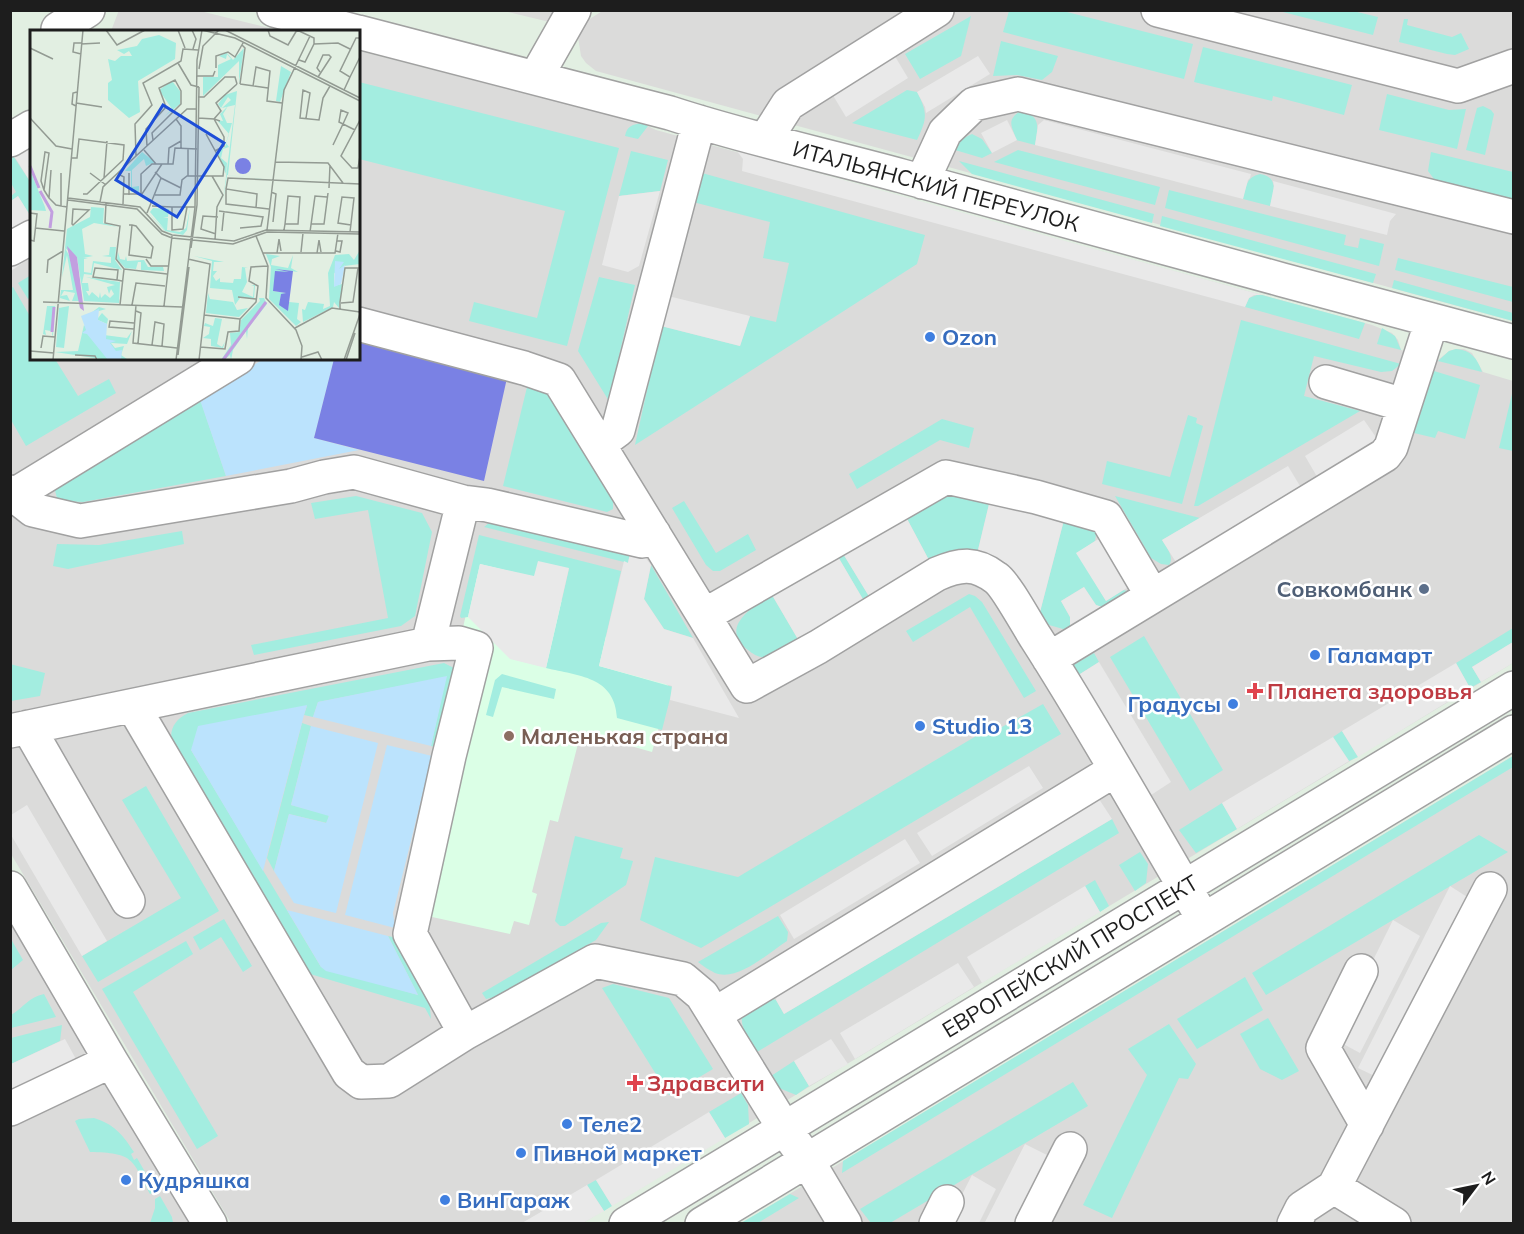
<svg xmlns="http://www.w3.org/2000/svg" width="1524" height="1234" font-family="Mulish,sans-serif">
<style>
.residential{fill:#dbdbda}
.education{fill:#dbffe6}
.grass{fill:#a3ede0}
.park{fill:#bbe3fd}
.pitch{fill:#7a81e4}
.parking{fill:#e9e9e9}
.lines{fill:none;stroke-linecap:round;stroke-linejoin:round}
.minor-casing{stroke:#a1a1a1;stroke-width:36}
.minor{stroke:#fff;stroke-width:33}
.shop-dot{fill:#3f7fe0;stroke:#fff;stroke-width:2}
.service-dot{fill:#5c6f8a;stroke:#fff;stroke-width:2}
.health-dot{fill:#e0444e;stroke:#fff;stroke-width:2}
.education-dot{fill:#8d6e63;stroke:#fff;stroke-width:2}
.labels{text-anchor:middle;dominant-baseline:central;stroke-width:5;stroke-linejoin:round;paint-order:stroke}
.street-label{font-size:22px;fill:#1d1d1d;stroke:#fff}
.shop-label{font-size:22px;font-weight:bold;fill:#366cbe;stroke:#fff;text-anchor:start}
.service-label{font-size:22px;font-weight:bold;fill:#4e5e75;stroke:#fff;text-anchor:end}
.health-label{font-size:22px;font-weight:bold;fill:#be3a42;stroke:#fff;text-anchor:start}
.education-label{font-size:22px;font-weight:bold;fill:#785e54;stroke:#fff;text-anchor:start}
.inset-river{fill:none;stroke:#c29fe0;stroke-width:3}
.inset-road{fill:none;stroke:#939b93;stroke-width:1.5}
.view{fill:#1d4ed8;fill-opacity:0.15;stroke:#1d4ed8;stroke-width:3}
.inset-edge{fill:none;stroke:#1d1d1d;stroke-width:3}
</style>
<rect width="100%" height="100%" fill="#e2efe2"/>
<path class="residential" d="M 119,10 L 200,11 L 282,31 L 111,31 Z
M 604,10 L 1513,11 L 1513,321 L 596,71 L 586,63 L 581,56 L 578,37 L 581,28 L 588,20 Z
M 504,11 L 561,11 L 558,24 Z
M 359,51 L 641,123 L 656,130 L 1372,325 L 1392,333 L 1398,340 L 1401,350 L 1438,360 L 1449,351 L 1456,349 L 1464,349 L 1472,353 L 1483,372 L 1513,381 L 1513,663 L 583,1223 L 231,1223 L 11,854 L 10,162 L 31,149 L 32,358 L 358,358 Z
M 1513,756 L 1513,1223 L 741,1224 L 817,1177 Z
M 10,921 L 191,1223 L 11,1223 Z"/>
<path class="education" d="M 483,538 L 670,687 L 652,752 L 581,732 L 558,822 L 550,820 L 532,892 L 537,894 L 529,925 L 514,921 L 510,934 L 400,910 Z"/>
<path class="grass" d="M 1009,11 L 1063,11 L 1193,44 L 1184,79 L 1003,32 Z
M 1279,11 L 1353,11 L 1378,17 L 1373,35 Z
M 971,16 L 961,56 L 920,79 L 905,54 Z
M 1404,19 L 1408,19 L 1407,25 L 1452,37 L 1461,33 L 1469,49 L 1455,55 L 1447,54 L 1399,42 Z
M 1001,41 L 1058,56 L 1052,72 L 1042,80 L 1017,75 L 993,76 Z
M 1203,47 L 1352,85 L 1344,115 L 1273,96 L 1272,101 L 1194,82 Z
M 359,82 L 619,148 L 567,346 L 469,321 L 474,302 L 537,318 L 565,211 L 359,159 Z
M 907,90 L 917,92 C 928,113 927,119 917,140 L 852,123 Z
M 1387,94 L 1449,110 L 1466,109 L 1457,149 L 1379,130 Z
M 1483,106 L 1491,110 L 1494,114 L 1485,155 L 1466,150 L 1477,108 Z
M 1019,112 C 1042,114 1038,128 1035,145 L 1016,140 C 1014,129 1005,121 1019,112 Z
M 641,123 L 648,126 L 638,139 L 625,136 C 627,126 632,125 641,123 Z
M 972,134 L 982,139 L 992,153 L 982,158 L 955,150 C 957,141 963,138 972,134 Z
M 1018,150 L 1160,187 L 1155,205 L 994,162 Z
M 10,151 L 31,183 L 31,217 L 18,196 L 11,201 L 11,196 L 16,192 L 11,183 Z
M 631,151 L 668,160 L 660,191 L 619,196 Z
M 1431,152 L 1513,172 L 1513,201 L 1437,183 L 1428,171 Z
M 959,161 L 1154,214 L 1152,223 L 972,174 Z
M 702,173 L 925,235 L 917,264 L 635,445 L 661,326 L 740,346 L 750,316 L 776,322 L 789,263 L 763,258 L 770,222 L 693,202 Z
M 1260,174 C 1279,177 1274,192 1270,206 L 1243,199 C 1246,187 1246,177 1260,174 Z
M 1169,190 L 1346,235 L 1344,245 L 1358,248 L 1360,238 L 1384,244 L 1379,266 L 1165,208 Z
M 1162,216 L 1376,274 L 1373,283 L 1160,226 Z
M 1398,258 L 1513,287 L 1513,302 L 1395,270 Z
M 31,275 L 31,297 L 28,299 L 18,283 Z
M 599,277 L 635,285 L 609,401 L 578,351 Z
M 1394,280 L 1513,313 L 1513,321 L 1392,288 Z
M 13,287 L 31,318 L 32,358 L 55,359 L 78,396 L 109,379 L 116,393 L 26,446 L 11,420 L 10,289 Z
M 1257,295 L 1262,295 L 1365,323 L 1359,339 L 1245,307 L 1249,298 Z
M 1241,320 L 1401,364 L 1392,371 L 1381,372 L 1314,356 L 1304,396 L 1360,411 L 1198,506 L 1194,506 Z
M 1382,328 L 1395,336 L 1401,350 L 1377,344 Z
M 1456,349 C 1471,350 1477,358 1482,372 L 1438,361 L 1449,351 Z
M 1434,371 L 1480,385 L 1465,439 L 1438,431 L 1435,438 L 1414,433 Z
M 528,383 L 546,390 L 613,500 L 613,509 L 607,512 L 503,486 Z
M 1512,394 L 1514,394 L 1513,451 L 1499,448 Z
M 199,396 L 226,476 L 83,502 L 64,501 L 57,498 L 54,487 Z
M 1188,415 L 1197,418 L 1196,423 L 1203,426 L 1182,504 L 1102,484 L 1107,461 L 1170,477 Z
M 942,419 L 974,428 L 969,448 L 940,440 L 857,489 L 849,474 Z
M 356,496 L 422,513 L 432,532 L 415,616 L 401,626 L 254,655 L 251,645 L 388,618 L 368,510 L 315,519 L 311,503 Z
M 1115,496 L 1200,518 L 1162,540 C 1166,547 1175,557 1169,565 L 1161,564 L 1151,558 Z
M 946,497 L 967,497 L 990,500 L 978,550 L 955,551 L 930,562 L 905,515 L 935,500 Z
M 684,501 L 716,553 L 748,534 L 756,550 L 720,571 L 713,571 L 706,565 L 672,508 Z
M 1064,520 L 1097,528 L 1095,541 L 1077,553 L 1106,601 L 1123,590 L 1132,592 L 1105,608 L 1096,605 L 1084,587 L 1061,601 L 1070,617 L 1070,628 L 1063,629 L 1049,625 L 1040,612 Z
M 490,522 L 630,553 L 628,563 L 484,527 Z
M 182,531 L 184,544 L 68,569 L 53,566 L 57,544 L 99,545 Z
M 479,535 L 621,571 L 599,666 L 673,687 L 662,730 L 617,718 C 615,676 578,676 546,668 L 569,569 L 534,577 L 480,564 L 468,617 L 461,618 L 460,616 Z
M 842,552 L 870,598 L 864,601 L 837,555 Z
M 651,565 L 693,638 L 664,629 L 644,599 Z
M 969,594 L 975,596 L 982,602 L 1036,691 L 1024,698 L 970,607 L 913,642 L 906,631 Z
M 772,595 L 799,641 C 790,646 776,656 765,657 C 759,658 753,654 748,650 C 718,628 753,606 772,595 Z
M 1513,628 L 1513,642 L 1472,667 L 1481,682 L 1470,688 L 1456,663 Z
M 1144,636 L 1223,770 L 1190,791 L 1110,657 Z
M 1094,653 L 1099,662 L 1080,674 L 1074,673 L 1070,667 Z
M 444,663 L 454,668 L 435,747 L 431,746 L 446,677 L 318,702 L 313,717 L 304,715 L 307,706 L 191,750 L 321,967 L 418,995 L 388,936 L 397,938 L 429,998 L 431,1019 L 425,1008 L 310,974 L 175,750 C 167,734 172,721 188,713 Z
M 10,664 L 45,673 L 40,696 L 11,701 Z
M 502,674 L 556,689 L 554,699 L 502,687 L 493,717 L 486,715 L 495,680 Z
M 1043,704 L 1061,734 L 701,948 L 640,920 L 655,857 L 738,877 L 983,732 L 986,736 Z
M 302,723 L 311,726 L 291,805 L 329,815 L 327,823 L 289,814 L 274,871 L 267,858 Z
M 1342,731 L 1358,757 L 1349,761 L 1333,737 Z
M 1513,756 L 1513,767 L 842,1173 L 843,1161 Z
M 146,786 L 219,911 L 98,982 L 82,956 L 181,898 L 122,800 Z
M 1222,803 L 1237,829 L 1196,853 L 1179,830 Z
M 1112,819 L 1119,833 L 757,1052 C 751,1043 736,1023 744,1011 C 749,1006 759,1001 764,996 L 776,1000 L 784,1014 Z
M 1479,835 L 1508,852 L 1266,995 L 1252,973 Z
M 575,836 L 623,848 L 620,858 L 633,861 L 626,885 L 565,926 L 560,926 L 555,921 Z
M 1140,852 L 1148,864 L 1146,883 L 1135,891 L 1119,865 Z
M 1095,880 L 1109,906 L 1100,912 L 1085,886 Z
M 778,916 L 788,932 L 787,941 C 768,953 738,982 715,973 C 709,970 703,966 698,962 Z
M 224,919 L 252,966 L 243,972 L 221,937 L 200,950 L 193,937 Z
M 609,922 L 596,940 L 499,996 L 486,999 L 482,993 L 601,923 Z
M 11,939 L 23,960 L 11,970 L 10,969 Z
M 186,941 L 193,954 L 133,992 L 218,1136 L 197,1149 L 102,989 Z
M 1245,977 L 1263,1010 L 1197,1049 L 1177,1019 Z
M 613,984 L 669,998 L 713,1069 L 669,1095 L 602,988 Z
M 44,994 L 56,1017 L 11,1028 L 11,1015 C 23,1008 29,997 44,994 Z
M 1268,1018 L 1299,1071 L 1282,1080 L 1260,1069 L 1240,1034 Z
M 1169,1024 L 1196,1064 L 1188,1079 L 1179,1078 L 1112,1218 L 1083,1205 L 1147,1075 L 1128,1049 Z
M 62,1025 L 60,1041 L 11,1064 L 11,1038 Z
M 794,1061 L 809,1086 L 796,1095 L 779,1088 L 771,1076 Z
M 1073,1082 L 1088,1106 L 890,1223 L 871,1223 L 860,1209 Z
M 741,1093 L 748,1105 L 749,1124 L 725,1138 L 709,1112 Z
M 94,1118 C 114,1124 123,1135 134,1152 L 131,1154 L 134,1160 L 137,1158 L 156,1191 L 150,1194 C 132,1158 133,1153 90,1152 L 75,1121 L 79,1119 Z
M 596,1180 L 612,1206 L 604,1211 L 587,1185 Z
M 790,1194 L 799,1198 L 758,1223 L 741,1223 Z
M 160,1196 L 172,1217 L 173,1223 L 150,1223 L 155,1208 L 155,1199 Z"/>
<path class="park" d="M 264,359 L 334,359 L 314,438 L 359,450 L 226,476 L 199,397 Z
M 447,676 L 431,746 L 313,717 L 318,702 Z
M 307,705 L 304,715 L 263,871 L 191,750 L 198,726 Z
M 311,726 L 378,743 L 336,913 L 294,903 L 274,871 L 289,814 L 326,823 L 329,816 L 291,805 Z
M 387,745 L 432,756 L 393,913 L 395,928 L 345,915 Z
M 287,910 L 388,936 L 418,995 L 326,971 L 321,967 Z"/>
<path class="pitch" d="M 359,341 L 507,378 L 484,481 L 314,438 L 334,359 L 358,358 Z"/>
<path class="parking" d="M 893,53 L 908,78 L 846,117 L 831,92 Z
M 978,56 L 990,74 L 926,113 L 925,107 L 917,92 Z
M 1007,120 L 1017,140 L 992,153 L 981,133 Z
M 1044,120 L 1251,174 L 1250,178 L 1248,180 L 1243,199 L 1035,145 L 1038,125 Z
M 31,138 L 31,183 L 11,151 Z
M 737,151 L 1262,295 L 1254,295 L 1249,298 L 1245,307 L 742,171 L 743,159 Z
M 1273,181 L 1396,214 L 1390,221 L 1387,235 L 1270,206 L 1274,186 Z
M 660,191 L 639,266 L 628,272 L 602,265 L 619,196 Z
M 18,196 L 31,217 L 31,257 L 11,271 L 11,201 Z
M 668,296 L 750,316 L 740,346 L 661,326 Z
M 1364,420 L 1380,443 L 1319,480 L 1305,456 Z
M 1288,466 L 1309,501 L 1184,575 L 1162,540 Z
M 990,500 L 1064,520 L 1040,612 L 1025,585 L 1005,563 L 978,550 Z
M 905,515 L 930,562 L 870,598 L 842,552 Z
M 1100,538 L 1130,586 L 1106,601 L 1076,553 Z
M 630,553 L 644,556 L 651,565 L 644,599 L 664,629 L 693,638 L 739,718 L 670,700 L 672,686 L 599,666 L 624,561 L 628,563 Z
M 837,555 L 864,601 L 799,641 L 772,595 Z
M 538,561 L 569,568 L 546,668 L 510,659 L 468,617 L 480,564 L 534,576 Z
M 1084,587 L 1096,605 L 1105,608 L 1070,628 L 1070,617 L 1061,601 Z
M 1513,642 L 1513,663 L 1481,682 L 1472,667 Z
M 1099,662 L 1171,782 L 1148,797 L 1074,673 L 1080,674 Z
M 1456,663 L 1470,688 L 1358,757 L 1342,731 Z
M 1333,737 L 1349,761 L 1237,829 L 1222,803 Z
M 1029,766 L 1043,788 L 932,856 L 917,833 Z
M 1097,796 L 1112,819 L 784,1014 L 776,1000 L 778,989 Z
M 27,805 L 107,941 L 82,956 L 11,835 L 11,815 Z
M 905,839 L 920,863 L 794,939 L 780,915 Z
M 1085,886 L 1100,912 L 982,983 L 967,957 Z
M 1450,886 L 1475,902 L 1385,1081 L 1358,1068 Z
M 1393,920 L 1420,936 L 1360,1053 L 1334,1039 Z
M 958,963 L 974,987 L 855,1059 L 840,1033 Z
M 65,1039 L 77,1061 L 11,1092 L 11,1064 Z
M 831,1039 L 848,1064 L 809,1086 L 794,1061 Z
M 709,1112 L 725,1138 L 612,1206 L 596,1180 Z
M 1025,1144 L 1051,1157 L 1018,1223 L 984,1224 Z
M 972,1175 L 996,1189 L 979,1223 L 947,1224 Z
M 587,1185 L 604,1211 L 583,1223 L 522,1223 Z"/>
<g class="lines">
<defs>
<path id="minor" d="M 274,10 L 357,32
M 1158,10 L 1458,86 L 1514,66
M 58,29 L 88,10
M 358,32 L 670,113 C 746,138 825,155 902,176 C 1105,233 1310,287 1514,342
M 536,77 L 574,10
M 10,140 L 32,127
M 765,140 L 788,104 L 937,10
M 922,182 L 945,132 L 974,104 L 1018,94 L 1514,217
M 10,249 L 32,237
M 358,324 L 524,368 L 559,380 L 747,686 L 818,647 L 937,574 C 960,564 975,562 996,578 C 1006,585 1028,626 1036,638 C 1095,730 1148,826 1204,920
M 1326,382 L 1404,405
M 599,444 L 618,430 L 699,122
M 10,492 L 33,510 L 80,521 L 291,486 L 324,477 L 354,472 L 463,502 L 487,505 L 642,541 L 654,534
M 14,495 L 238,358
M 705,615 L 946,477 L 1036,497 L 1106,517 L 1152,595
M 428,644 L 459,643 L 476,648 L 449,756 L 410,934 L 465,1033
M 1049,659 L 1385,455 L 1391,447 L 1432,320
M 133,706 L 349,1073 L 361,1082 L 389,1081 L 465,1033 L 595,961 L 683,979 L 702,995 L 784,1128 L 807,1160 L 845,1224
M 28,727 L 128,901
M 10,731 L 428,644 L 463,502
M 10,888 L 111,1061
M 1361,971 L 1323,1048 L 1367,1125
M 715,1014 L 1115,770
M 10,1109 L 111,1061 L 210,1224
M 1334,1187 L 1394,1224
M 626,1224 L 1514,688
M 702,1224 L 1514,732
M 936,1224 L 947,1202
M 1032,1224 L 1070,1149
M 1294,1224 L 1302,1208 L 1334,1187 L 1490,889"/>
</defs>
<use href="#minor" class="minor-casing"/>
<use href="#minor" class="minor"/>
</g>
<g class="shop-dot">
<circle cx="930" cy="337" r="6"/>
<circle cx="1315" cy="655" r="6"/>
<circle cx="1233" cy="704" r="6"/>
<circle cx="920" cy="726" r="6"/>
<circle cx="567" cy="1124" r="6"/>
<circle cx="521" cy="1153" r="6"/>
<circle cx="126" cy="1180" r="6"/>
<circle cx="445" cy="1200" r="6"/>
</g>
<circle class="service-dot" cx="1424" cy="589" r="6"/>
<g class="health-dot">
<path d="M1252 682h6v6h6v6h-6v6h-6v-6h-6v-6h6z"/>
<path d="M632 1074h6v6h6v6h-6v6h-6v-6h-6v-6h6z"/>
</g>
<circle class="education-dot" cx="509" cy="736" r="6"/>
<g class="labels">
<g class="street-label">
<text transform="translate(936 186) rotate(15)">ИТАЛЬЯНСКИЙ ПЕРЕУЛОК</text>
<text transform="translate(1070 956) rotate(-31)">ЕВРОПЕЙСКИЙ ПРОСПЕКТ</text>
</g>
<g class="shop-label">
<text x="942" y="337">Ozon</text>
<text x="1327" y="655">Галамарт</text>
<text x="1221" y="704" text-anchor="end">Градусы</text>
<text x="932" y="726">Studio 13</text>
<text x="579" y="1124">Теле2</text>
<text x="533" y="1153">Пивной маркет</text>
<text x="138" y="1180">Кудряшка</text>
<text x="457" y="1200">ВинГараж</text>
</g>
<g class="service-label">
<text x="1412" y="589">Совкомбанк</text>
</g>
<g class="health-label">
<text x="1267" y="691">Планета здоровья</text>
<text x="647" y="1083">Здравсити</text>
</g>
<g class="education-label">
<text x="521" y="736">Маленькая страна</text>
</g>
</g>
<g transform="translate(30 30)">
<rect width="330" height="330" fill="#e2efe2"/>
<path d="M 129,5 L 146,13 L 145,29 L 108,51 L 110,82 L 99,88 L 78,70 L 78,53 L 82,50 L 78,29 L 85,31 L 91,26 L 102,26 L 99,21 L 94,24 L 87,20 L 107,16 L 112,9 ZM 214,18 L 209,53 L 209,31 L 173,66 L 173,47 L 188,47 L 188,35 L 201,29 L 197,24 L 196,29 L 189,26 L 197,23 L 203,30 ZM 251,36 L 261,42 L 250,72 L 246,71 ZM 142,51 L 150,61 L 150,74 L 135,86 L 142,79 L 129,60 ZM 207,61 L 198,145 L 240,150 L 197,145 L 193,171 L 205,75 L 192,78 L 201,70 L 198,67 L 191,78 L 188,74 L 195,65 ZM 198,76 L 193,84 L 197,93 L 202,93 L 196,113 L 199,117 L 193,119 L 191,128 L 197,133 L 196,144 L 187,122 L 195,117 L 199,104 L 187,90 L 193,91 L 190,84 ZM 112,122 L 125,132 L 116,136 L 114,129 L 102,140 L 102,157 L 109,156 L 109,162 L 101,162 L 101,141 L 95,141 ZM 0,140 L 15,177 L 16,181 L 0,180 ZM 61,177 L 74,178 L 73,193 L 88,197 L 64,193 L 52,199 L 55,224 L 63,226 L 53,228 L 58,228 L 54,229 L 54,242 L 61,243 L 63,231 L 81,233 L 81,227 L 72,226 L 79,225 L 80,217 L 86,217 L 85,230 L 92,240 L 64,233 L 62,245 L 54,244 L 52,253 L 58,253 L 59,261 L 56,261 L 59,266 L 62,262 L 69,268 L 70,262 L 71,268 L 75,264 L 80,268 L 84,264 L 81,259 L 79,264 L 77,257 L 85,255 L 56,247 L 90,252 L 89,273 L 54,271 L 47,227 L 35,218 L 41,229 L 50,271 L 42,271 L 45,263 L 34,261 L 31,266 L 37,265 L 40,271 L 30,268 L 31,260 L 43,260 L 37,225 L 32,247 L 37,199 L 60,187 ZM 123,178 L 139,179 L 138,187 L 133,187 L 138,188 L 137,200 L 150,202 L 156,198 L 160,178 L 157,200 L 153,205 L 135,201 L 119,184 L 136,201 L 120,182 ZM 330,220 L 330,234 L 314,236 L 312,246 L 304,243 L 304,256 L 312,254 L 309,278 L 304,272 L 303,277 L 273,292 L 272,279 L 275,280 L 278,272 L 294,274 L 293,279 L 300,276 L 298,243 L 305,225 L 319,224 L 324,230 ZM 88,222 L 90,229 L 95,230 L 96,226 L 97,231 L 114,230 L 118,237 L 133,237 L 134,241 L 111,240 L 111,232 L 108,232 L 106,239 L 95,238 L 87,229 ZM 236,224 L 250,226 L 242,229 L 241,235 L 258,238 L 263,225 L 261,238 L 268,242 L 246,239 L 259,242 L 243,261 L 256,263 L 251,265 L 250,274 L 258,280 L 259,272 L 269,273 L 267,289 L 271,292 L 266,296 L 239,269 L 241,237 ZM 164,226 L 194,232 L 184,232 L 183,241 L 187,241 L 183,246 L 186,251 L 190,248 L 190,252 L 203,253 L 204,249 L 211,249 L 212,237 L 218,238 L 215,238 L 217,252 L 212,262 L 223,267 L 224,256 L 221,255 L 225,255 L 224,268 L 210,268 L 205,275 L 202,260 L 180,258 L 182,231 ZM 178,263 L 180,269 L 203,272 L 207,280 L 218,278 L 209,287 L 176,283 ZM 229,268 L 234,268 L 237,274 L 218,298 L 217,309 L 216,301 L 203,320 L 201,330 L 200,325 L 194,330 L 200,320 L 191,330 L 201,315 L 200,303 L 209,302 L 211,290 L 230,271 ZM 17,276 L 25,276 L 23,305 L 22,306 L 23,294 L 22,292 L 21,301 L 15,300 L 16,305 L 13,304 ZM 39,276 L 34,318 L 26,317 L 29,278 ZM 69,277 L 76,279 L 62,283 L 68,288 L 72,283 L 78,289 L 77,294 L 68,290 L 74,305 L 97,308 L 102,301 L 97,314 L 81,313 L 85,318 L 94,316 L 91,325 L 97,329 L 87,330 L 59,286 L 61,283 ZM 185,288 L 192,289 L 187,314 L 192,317 L 195,312 L 193,318 L 181,316 L 181,309 L 173,308 L 179,304 L 180,297 L 174,296 L 175,293 L 183,296 ZM 54,295 L 75,323 L 78,330 L 25,322 L 48,321 Z" fill="#a3ede0"/>
<path d="M 305,231 L 314,232 L 309,239 L 315,235 L 311,254 L 304,257 ZM 69,279 L 68,290 L 77,294 L 76,309 L 86,311 L 80,313 L 86,321 L 92,320 L 91,330 L 78,330 L 57,304 L 52,303 L 56,300 L 51,286 Z" fill="#bbe3fd"/>
<path d="M205 136a8 8 0 1 1 16 0a8 8 0 1 1-16 0ZM 245,239 L 263,241 L 258,281 L 249,275 L 251,264 L 256,263 L 243,261 L 245,241 L 259,242 Z" fill="#7a81e4"/>
<path d="M 37,216 L 47,227 L 54,281 L 50,278 Z" fill="#c29fe0"/>
<path class="inset-river" d="M 0,136 L 9,158M 10,161 L 22,182 L 20,198M 22,302 L 24,277M 193,330 L 236,272"/>
<path class="inset-road" d="M 76,0 L 87,15 L 115,0M 148,0 L 155,18M 162,0 L 166,9 L 163,19M 195,0 L 330,68M 238,0 L 240,6 L 258,15 L 267,0M 267,0 L 284,8 L 284,14M 51,14 L 70,13M 0,18 L 23,29M 51,24 L 43,22 L 44,13 L 52,13M 269,30 L 275,32 L 284,14 L 308,13 L 320,19M 148,33 L 161,55 L 169,57M 186,38 L 186,26 L 198,22 L 205,27 L 213,13M 169,39 L 173,16 L 189,0M 167,46 L 183,46 L 185,41M 288,47 L 301,27 L 299,25 L 293,25 L 287,38 L 290,42M 320,47 L 330,27M 210,54 L 215,18 L 212,15M 210,54 L 238,58M 223,56 L 226,37 L 240,41 L 237,71 L 252,73M 314,60 L 320,47 L 310,41 L 326,8 L 330,8M 168,67 L 174,67 L 195,47 L 205,47 L 207,54M 46,73 L 72,77M 46,76 L 42,74 L 43,63 L 47,62M 0,88 L 26,116 L 42,119M 168,88 L 184,89 L 194,107 L 194,116 L 185,121M 276,88 L 280,63 L 273,60 L 270,88 L 289,90 L 293,68 L 300,56M 146,89 L 151,96 L 151,118M 330,90 L 311,126 L 322,138 L 328,138 L 330,126M 190,91 L 184,89 L 191,81 L 186,73 L 207,54M 303,115 L 313,94 L 318,83 L 311,80 L 309,92 L 325,100M 117,116 L 116,99 L 136,77 L 129,58 L 145,50 L 151,61 L 151,74 L 122,103 L 123,110M 114,120 L 126,134M 106,126 L 105,94 L 122,75 L 113,53 L 151,31 L 153,19 L 168,20M 41,128 L 47,128 L 49,109 L 94,115 L 93,130 L 57,164 L 53,164M 245,132 L 298,133 L 313,153M 138,134 L 139,118 L 151,111M 21,140 L 19,168 L 26,175 L 37,177M 60,143 L 76,155M 88,144 L 94,147 L 93,174M 158,146 L 158,119M 182,146 L 193,165 L 187,177 L 185,210M 74,148 L 77,111M 131,148 L 151,158M 299,158 L 300,135M 196,159 L 196,174 L 239,179M 14,160 L 11,151 L 15,122 L 19,123 L 14,160 L 19,168M 241,162 L 246,164 L 243,192M 93,164 L 112,164 L 132,134M 111,164 L 111,144 L 122,134 L 143,134 L 145,118 L 167,119M 99,165 L 99,143M 125,165 L 150,165 L 152,150 L 157,146 L 193,146 L 194,137 L 176,104M 38,168 L 110,177 L 132,201 L 142,205 L 204,211 L 236,200 L 330,202M 38,170 L 107,179 L 132,204 L 142,208 L 203,214 L 237,202 L 330,204M 70,172 L 73,157 L 106,126 L 157,79 L 167,79M 76,173 L 75,193 L 90,196 L 86,229 L 94,239M 31,176 L 31,143M 122,176 L 142,177M 157,177 L 153,199 L 142,200 L 142,177 L 165,177M 226,178 L 227,164 L 196,159 L 198,148 L 330,154M 43,179 L 59,180 L 43,195 L 42,194 ZM 189,181 L 233,187 L 231,196 L 210,198M 0,183 L 7,184 L 4,211 L 0,210M 117,183 L 131,148 L 125,142M 281,194 L 294,194 L 298,163M 99,195 L 102,195 L 106,196 L 123,217 L 121,228 L 99,225 L 102,195M 5,198 L 34,201M 237,200 L 254,60 L 280,6M 254,200 L 255,194 L 258,166 L 270,167 L 268,194 L 255,194M 192,201 L 194,181M 280,202 L 285,166 L 297,167M 320,202 L 324,168 L 312,167 L 308,193 L 321,195M 186,204 L 171,199 L 173,186 L 188,187M 226,206 L 238,236 L 236,268 L 266,300 L 272,316 L 271,330M 161,218 L 167,175 L 169,57M 306,221 L 310,222 L 312,211 L 307,211M 271,222 L 273,203M 233,223 L 305,223 L 308,203M 247,223 L 249,209 L 251,221M 287,223 L 289,210 L 291,222M 116,229 L 121,236 L 138,236M 158,229 L 180,234 L 169,330M 17,243 L 18,230 L 33,221M 87,250 L 63,247 L 65,238 L 88,240 L 87,250 L 92,251M 208,267 L 226,269M 13,272 L 152,277M 90,275 L 94,239 L 137,244M 102,275 L 106,253 L 135,256M 106,275 L 103,313 L 147,318M 134,276 L 142,206M 310,279 L 310,272 L 315,238 L 328,238 L 323,272 L 311,273M 106,281 L 111,283 L 108,313M 174,285 L 210,289M 265,298 L 302,278 L 330,282M 104,299 L 79,297 L 80,291 L 104,293M 122,315 L 125,292 L 134,294 L 132,316M 170,317 L 195,319 L 198,302 L 209,301 L 210,289 L 226,272 L 228,256 L 219,251 L 221,237 L 238,236M 11,318 L 13,306 L 25,307M 0,321 L 24,323M 45,325 L 65,326 L 67,330M 148,325 L 159,237M 272,327 L 288,322 L 292,330M 23,330 L 53,0M 146,330 L 165,177 L 167,30 L 172,0 L 205,8 L 330,71M 314,330 L 330,284M 316,330 L 325,303"/>
<path class="view" d="M 133,75 L 194,113 L 147,187 L 86,150 Z"/>
<rect width="330" height="330" class="inset-edge"/>
</g>
<rect width="1524" height="1234" fill="none" stroke="#1d1d1d" stroke-width="24"/>
<g transform="translate(1476 1186) rotate(58)" stroke="#ffffff" stroke-width="4.5" paint-order="stroke">
<path d="M0-4.5L10 22L0 15L-10 22Z" fill="#1d1d1d"/>
<text y="-9" font-size="16" font-weight="bold" text-anchor="middle" fill="#1d1d1d">N</text>
</g>
</svg>
